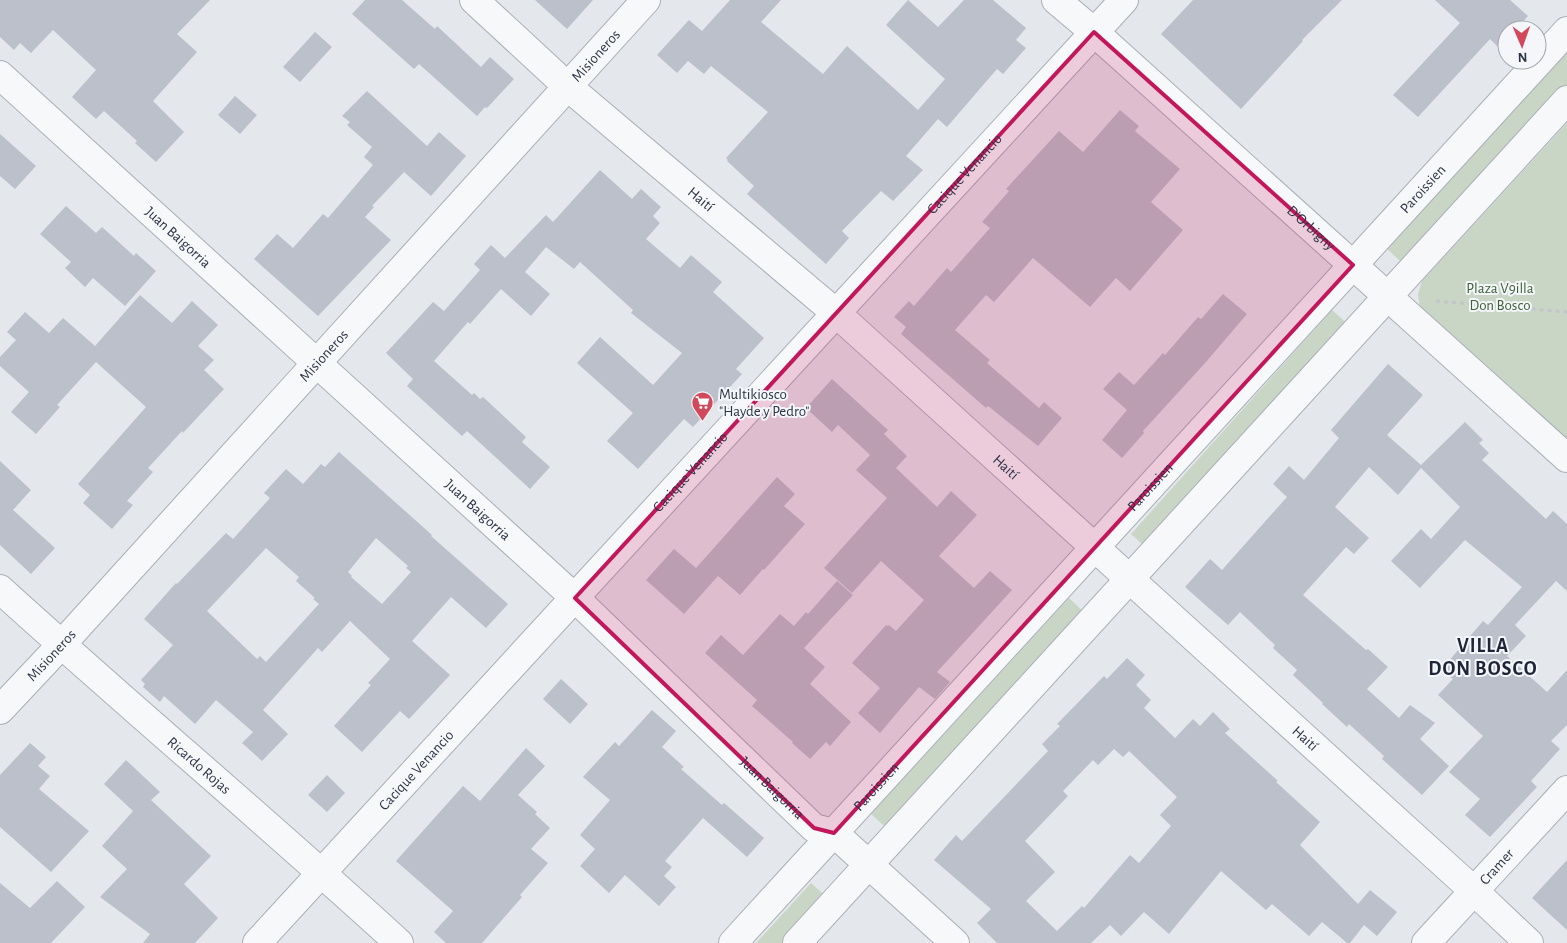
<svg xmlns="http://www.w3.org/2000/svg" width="1567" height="943" font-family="'Alegreya Sans',sans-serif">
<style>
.green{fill:#c9d6c5}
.building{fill:#bbc0ca;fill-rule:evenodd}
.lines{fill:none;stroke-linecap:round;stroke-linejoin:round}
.minor-casing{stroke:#a9aeb7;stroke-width:30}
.path{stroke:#c2c5cb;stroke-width:3;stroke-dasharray:4 4;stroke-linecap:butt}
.minor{stroke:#f7f8fa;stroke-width:28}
.marked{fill:#c2185b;fill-opacity:0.2;stroke:#c2185b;stroke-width:4;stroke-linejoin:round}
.labels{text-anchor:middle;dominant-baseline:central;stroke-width:4;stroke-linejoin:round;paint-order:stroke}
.street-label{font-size:15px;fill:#2b3445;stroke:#f4f6f9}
.park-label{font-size:15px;fill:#3f6138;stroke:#f4f6f9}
.poi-label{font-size:15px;fill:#2b3445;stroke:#f4f6f9;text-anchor:start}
.district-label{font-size:20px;font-weight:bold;letter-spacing:1px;fill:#1d2536;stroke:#f4f6f9}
</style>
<rect width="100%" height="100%" fill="#e4e7ec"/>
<path class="green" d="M 1567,52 L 1567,93 L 1408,268 L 1387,249 Z
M 1567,123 L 1567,449 L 1420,308 L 1418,294 L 1422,281 Z
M 1332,310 L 1351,327 L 1149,550 L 1131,534 Z
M 1069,598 L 1089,617 L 891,832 L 871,814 Z
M 811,883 L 829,899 L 789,943 L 756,943 Z"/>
<path class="building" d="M 0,0 L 210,0 L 177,34 L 197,52 L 153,101 L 184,132 L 156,162 L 135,143 L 137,141 L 104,111 L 96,119 L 72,97 L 96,70 L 53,30 L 31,53 L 20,43 L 14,50 L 0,37 Z
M 365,0 L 402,0 L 435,29 L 437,26 L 481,67 L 490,57 L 514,79 L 487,108 L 485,107 L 477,116 L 419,64 L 414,69 L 352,14 Z
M 535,0 L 593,0 L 567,29 Z
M 730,0 L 781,0 L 761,22 L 823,74 L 847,46 L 918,110 L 945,79 L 886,25 L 908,0 L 938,27 L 964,0 L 993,0 L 1026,28 L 1016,40 L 1026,48 L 1003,74 L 997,69 L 947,127 L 938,119 L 906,156 L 923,170 L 893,201 L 881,191 L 842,231 L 849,238 L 826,264 L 747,194 L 754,186 L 727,161 L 728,160 L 726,158 L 768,112 L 711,66 L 704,74 L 688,61 L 677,73 L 657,55 L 689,20 L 702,31 Z
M 1193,0 L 1342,0 L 1302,40 L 1303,41 L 1241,109 L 1161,34 Z
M 1435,0 L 1510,0 L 1528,16 L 1515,30 L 1507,30 L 1507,38 L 1498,47 L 1490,39 L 1418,117 L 1393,95 L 1460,23 Z
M 315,32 L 332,47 L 300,82 L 283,67 Z
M 367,91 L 427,146 L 439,132 L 466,156 L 431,196 L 404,172 L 372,206 L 374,207 L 365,217 L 391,240 L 318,316 L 254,259 L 277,234 L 293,248 L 323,214 L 328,218 L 373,165 L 364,157 L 372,147 L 347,125 L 350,122 L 342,116 Z
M 235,96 L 257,115 L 240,134 L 218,115 Z
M 1120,110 L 1139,126 L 1135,131 L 1180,169 L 1151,202 L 1183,230 L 1130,291 L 1116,278 L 1090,307 L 1033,258 L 994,302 L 986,295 L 955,330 L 990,360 L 987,363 L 1039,408 L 1044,402 L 1062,418 L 1038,446 L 988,406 L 986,408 L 901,334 L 906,327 L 894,317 L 909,301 L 914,306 L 947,268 L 951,272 L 990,228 L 982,222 L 1009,191 L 1006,189 L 1059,131 L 1083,152 Z
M 0,134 L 36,166 L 15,189 L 0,176 Z
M 600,170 L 632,199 L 641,189 L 661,207 L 653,216 L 660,223 L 646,239 L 680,268 L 691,255 L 722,282 L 713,292 L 764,338 L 736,369 L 742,374 L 693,427 L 684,419 L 638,469 L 607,441 L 633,413 L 577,363 L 600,337 L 653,385 L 682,353 L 631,313 L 633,310 L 580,262 L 574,269 L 546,247 L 525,272 L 550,294 L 531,316 L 501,289 L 470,324 L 468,322 L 434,361 L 472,395 L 474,393 L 480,399 L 483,397 L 526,437 L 522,442 L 550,467 L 530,489 L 467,431 L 462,436 L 407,386 L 413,379 L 386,353 L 433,302 L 444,311 L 480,270 L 474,264 L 491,245 L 505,258 L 546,215 L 553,222 Z
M 66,206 L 96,233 L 102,227 L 134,256 L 136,253 L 156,271 L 125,306 L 93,278 L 85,287 L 65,268 L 71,262 L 40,234 Z
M 1223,294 L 1247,314 L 1206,362 L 1143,431 L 1144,433 L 1122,458 L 1102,440 L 1127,410 L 1103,389 L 1119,372 L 1134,385 L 1163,353 L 1165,355 L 1198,317 L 1201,319 Z
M 140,295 L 172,323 L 192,301 L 218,325 L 198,346 L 214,360 L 204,370 L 224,389 L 183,433 L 182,431 L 148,468 L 153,472 L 127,501 L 133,505 L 112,529 L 83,503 L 90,495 L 78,484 L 146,407 L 96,362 L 57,405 L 60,407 L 36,434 L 11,412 L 29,392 L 0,366 L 0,357 L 16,340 L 7,332 L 25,312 L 49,333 L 63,318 L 95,346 Z
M 1388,364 L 1423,395 L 1387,435 L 1421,465 L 1465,422 L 1483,440 L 1479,443 L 1489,453 L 1482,460 L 1546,519 L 1553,511 L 1567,524 L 1567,591 L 1556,581 L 1515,625 L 1526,636 L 1507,656 L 1547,692 L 1567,670 L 1567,725 L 1551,741 L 1560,749 L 1531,781 L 1537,787 L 1490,837 L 1465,815 L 1480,799 L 1449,772 L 1483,736 L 1438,695 L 1453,679 L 1441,670 L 1483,621 L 1488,625 L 1522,587 L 1465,540 L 1420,588 L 1391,561 L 1421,529 L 1431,539 L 1460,507 L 1421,468 L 1398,495 L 1369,467 L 1335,507 L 1369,538 L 1354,554 L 1346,547 L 1303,595 L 1366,650 L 1368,649 L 1388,667 L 1367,689 L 1399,718 L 1410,705 L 1435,723 L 1420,739 L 1449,766 L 1422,795 L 1382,759 L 1384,756 L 1349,724 L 1347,727 L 1322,704 L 1323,703 L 1293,675 L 1297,670 L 1273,648 L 1275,645 L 1240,612 L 1228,625 L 1185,587 L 1210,559 L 1222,570 L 1287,497 L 1273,484 L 1289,466 L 1304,480 L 1339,438 L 1331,430 Z
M 832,379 L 888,430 L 884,434 L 907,456 L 896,468 L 937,507 L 951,491 L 977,515 L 939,556 L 974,588 L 990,571 L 1012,590 L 937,672 L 950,682 L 935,699 L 919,687 L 880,733 L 858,713 L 880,688 L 852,663 L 886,625 L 888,626 L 889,625 L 896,631 L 924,600 L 881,561 L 852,593 L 824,568 L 887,498 L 856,470 L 870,455 L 838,425 L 832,432 L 806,408 Z
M 339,452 L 432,535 L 431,536 L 508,604 L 486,628 L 451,597 L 412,641 L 450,675 L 409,719 L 400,711 L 362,752 L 334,726 L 371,685 L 368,683 L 390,659 L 350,621 L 322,652 L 318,648 L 263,710 L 288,734 L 262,761 L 242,743 L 253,732 L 216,700 L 195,724 L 164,696 L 160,702 L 143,687 L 145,684 L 141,680 L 173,645 L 144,619 L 176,583 L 177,584 L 226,533 L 233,539 L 270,498 L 264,493 L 286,469 L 303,484 L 321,464 L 325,467 ZM 376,538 L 408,566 L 406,568 L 411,572 L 382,604 L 351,577 L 352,576 L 348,572 ZM 266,548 L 299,577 L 296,581 L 315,598 L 313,599 L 319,604 L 266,662 L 260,656 L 257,659 L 207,611 Z
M 0,461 L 31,490 L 13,510 L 55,548 L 31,574 L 0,545 Z
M 777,477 L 795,494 L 784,506 L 805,524 L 764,570 L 763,569 L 740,595 L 718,576 L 684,614 L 646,580 L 674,549 L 696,568 Z
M 837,581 L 853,595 L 804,648 L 825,667 L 810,684 L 851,722 L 830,746 L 826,742 L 810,759 L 792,743 L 793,742 L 752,706 L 757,700 L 705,653 L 721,635 L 743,655 L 780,614 L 794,626 L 806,612 L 808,614 Z
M 1127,658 L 1145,675 L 1136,685 L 1151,700 L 1144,708 L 1175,738 L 1193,719 L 1200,726 L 1213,712 L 1230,729 L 1225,733 L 1278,781 L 1276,782 L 1320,822 L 1300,845 L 1358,904 L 1370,890 L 1397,912 L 1377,936 L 1364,925 L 1350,943 L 1347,943 L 1322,922 L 1309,936 L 1272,904 L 1266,910 L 1221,871 L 1169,934 L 1144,912 L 1121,936 L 1110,925 L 1091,943 L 997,943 L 977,923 L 991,909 L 934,860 L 956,835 L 962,841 L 1048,751 L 1042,744 L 1060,726 L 1057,724 L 1104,676 L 1107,679 ZM 1114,749 L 1123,757 L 1129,751 L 1177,797 L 1160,815 L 1171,826 L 1139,863 L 1130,855 L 1084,908 L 1082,906 L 1057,931 L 1026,901 L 1055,872 L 1025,841 L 1068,796 L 1063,791 L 1093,760 L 1098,765 Z
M 561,679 L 588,704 L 570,724 L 543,699 Z
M 652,710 L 676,731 L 662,747 L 684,767 L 681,769 L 722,805 L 724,803 L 764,838 L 747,857 L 703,818 L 665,861 L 672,867 L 664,876 L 676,887 L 659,906 L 625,875 L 609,893 L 580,866 L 595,849 L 580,835 L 610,800 L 583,777 L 615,742 L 619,746 Z
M 30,743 L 46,757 L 38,766 L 50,776 L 39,789 L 89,831 L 51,872 L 0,827 L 0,775 Z
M 526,748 L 545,766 L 518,795 L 537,812 L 535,814 L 550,828 L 531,849 L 548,863 L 520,895 L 522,897 L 482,943 L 446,943 L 434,932 L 453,911 L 396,861 L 463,786 L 480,801 Z
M 126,760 L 160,792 L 151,800 L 211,856 L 184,884 L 218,918 L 195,943 L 143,943 L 150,934 L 100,897 L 127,869 L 102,846 L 133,811 L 104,784 Z
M 327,775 L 345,793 L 327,812 L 308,795 Z
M 1567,860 L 1567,930 L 1532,898 Z
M 57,881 L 85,907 L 51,943 L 0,943 L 0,883 L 30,908 Z"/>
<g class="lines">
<defs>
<g id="minor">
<path id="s1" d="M 474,0 L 567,86 L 836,313 L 1474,891 L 1529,943"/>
<path id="s2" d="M 1056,0 L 1094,32 L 1567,458"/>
<path id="s3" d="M 0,75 L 575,598 L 814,828 L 834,833 L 955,943"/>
<path id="s4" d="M 0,589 C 132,709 268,823 399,943"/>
<path id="s5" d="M 0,710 L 61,645 L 646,0"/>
<path id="s6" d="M 257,943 L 1124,0"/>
<path id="s7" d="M 733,943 L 1567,31"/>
<path d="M 797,943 L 1567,100"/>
<path id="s8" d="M 1426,943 L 1567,790"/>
</g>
</defs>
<use href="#minor" class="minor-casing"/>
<path class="path" d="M 1436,301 L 1567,312"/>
<use href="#minor" class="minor"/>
</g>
<path class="marked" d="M 1094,32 L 1353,265 L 834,833 L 814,828 L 575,598 Z"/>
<defs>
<symbol id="supermarket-pin" viewBox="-11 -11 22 30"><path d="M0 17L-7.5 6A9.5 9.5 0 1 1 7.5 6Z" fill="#d1495b" stroke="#f4f6f9"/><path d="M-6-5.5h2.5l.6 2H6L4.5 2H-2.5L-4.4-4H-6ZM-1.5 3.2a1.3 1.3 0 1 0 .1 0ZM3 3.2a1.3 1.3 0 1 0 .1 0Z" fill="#fff"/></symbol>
</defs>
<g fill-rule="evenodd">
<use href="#supermarket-pin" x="690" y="390" width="25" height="34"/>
</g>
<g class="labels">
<g class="street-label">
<text stroke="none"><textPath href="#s5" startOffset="885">Misioneros</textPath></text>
<text stroke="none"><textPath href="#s6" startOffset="1045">Cacique Venancio</textPath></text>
<text stroke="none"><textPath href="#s7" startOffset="1022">Paroissien</textPath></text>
<text stroke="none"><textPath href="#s1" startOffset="302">Haití</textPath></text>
<text stroke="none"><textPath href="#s2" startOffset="342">D'Orbigny</textPath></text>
<text stroke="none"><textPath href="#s3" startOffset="241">Juan Baigorria</textPath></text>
<text stroke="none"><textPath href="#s5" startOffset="480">Misioneros</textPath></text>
<text stroke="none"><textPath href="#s1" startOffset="708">Haití</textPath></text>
<text stroke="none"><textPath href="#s6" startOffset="640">Cacique Venancio</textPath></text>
<text stroke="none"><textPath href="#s7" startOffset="618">Paroissien</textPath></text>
<text stroke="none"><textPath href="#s3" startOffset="646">Juan Baigorria</textPath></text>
<text stroke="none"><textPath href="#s5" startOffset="75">Misioneros</textPath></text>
<text stroke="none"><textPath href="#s1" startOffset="1112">Haití</textPath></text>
<text stroke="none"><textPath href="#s4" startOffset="266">Ricardo Rojas</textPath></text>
<text stroke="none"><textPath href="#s6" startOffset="235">Cacique Venancio</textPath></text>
<text stroke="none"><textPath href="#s7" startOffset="212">Paroissien</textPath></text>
<text stroke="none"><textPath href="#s3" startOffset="1051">Juan Baigorria</textPath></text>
<text stroke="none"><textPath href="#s8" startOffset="104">Cramer</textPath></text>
</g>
<g class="park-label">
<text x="1500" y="288">Plaza V9illa<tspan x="1500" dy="17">Don Bosco</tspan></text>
</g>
<g class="poi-label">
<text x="719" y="394">Multikiosco<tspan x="719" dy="17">"Hayde y Pedro"</tspan></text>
</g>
<g class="district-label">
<text x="1483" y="646">VILLA<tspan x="1483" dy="23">DON BOSCO</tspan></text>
</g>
</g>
<g transform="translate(1522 45) rotate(178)"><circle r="24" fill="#f4f6f9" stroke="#a4a8b1"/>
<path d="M0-4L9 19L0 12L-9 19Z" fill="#d1495b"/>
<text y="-8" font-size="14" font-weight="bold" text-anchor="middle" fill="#2b3445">N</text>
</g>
</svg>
